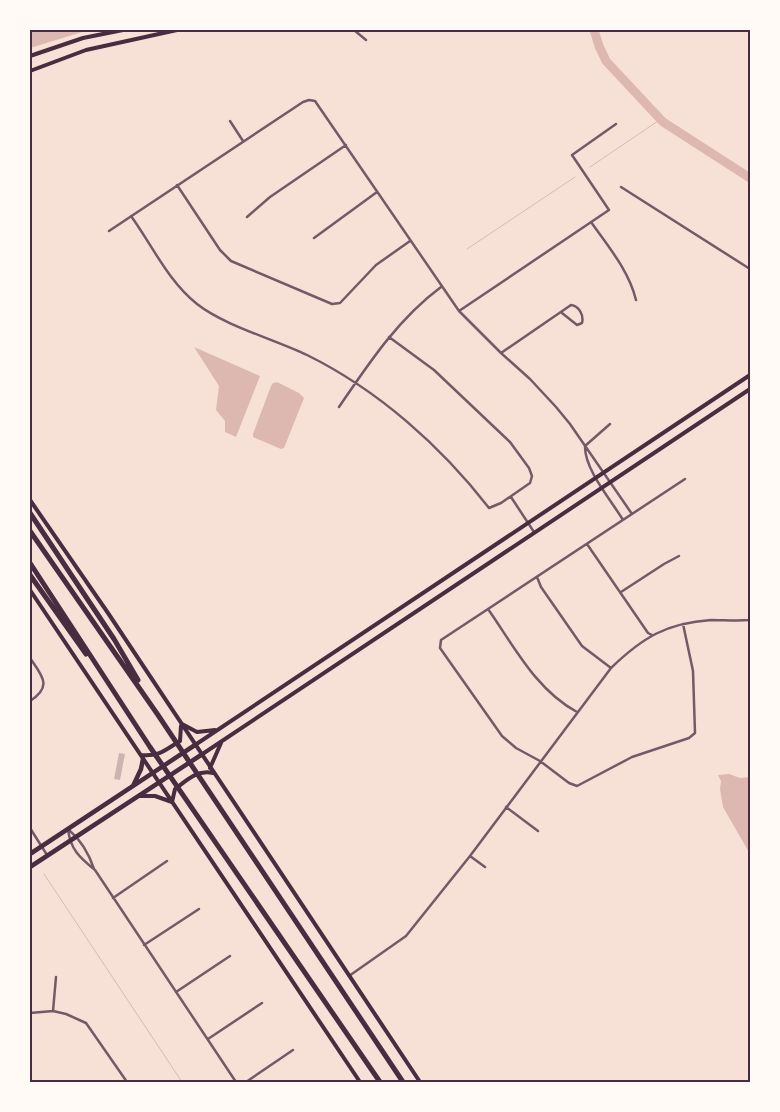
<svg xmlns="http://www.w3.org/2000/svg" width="780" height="1112" font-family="Jost,sans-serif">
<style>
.water{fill:#dcb8b0}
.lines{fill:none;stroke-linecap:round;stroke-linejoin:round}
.stream{stroke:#dcb8b0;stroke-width:1}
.river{stroke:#dcb8b0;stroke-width:9}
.building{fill:#ccb4b1}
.minor{stroke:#755966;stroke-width:2.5}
.secondary{stroke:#4a2c40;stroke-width:4}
.primary{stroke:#4a2c40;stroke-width:4.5}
.motorway{stroke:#4a2c40;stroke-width:5}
.neatline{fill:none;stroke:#4a2c40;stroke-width:2}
</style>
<rect width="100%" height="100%" fill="#f7e1d7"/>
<path class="water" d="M 30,30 L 89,30 L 30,48 Z
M 194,347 L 260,376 L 236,437 L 225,432 L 225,421 L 216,410 L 219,386 Z
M 277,382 L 299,393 L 304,398 L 284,448 L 281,449 L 253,437 L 253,434 L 271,386 L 273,383 Z
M 729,774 L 740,778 L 750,777 L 750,854 L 723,807 L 720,789 L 721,781 L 718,775 Z"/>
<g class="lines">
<path class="stream" d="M 590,167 L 661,119
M 467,249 L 575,177
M 44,874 L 182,1082"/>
<path class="river" d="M 594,30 L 599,46 L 606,61 L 663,122 L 750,178"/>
</g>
<path class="building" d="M 119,753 L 125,754 L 120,780 L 114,779 Z"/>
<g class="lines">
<path class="minor" d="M 354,30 L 366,40
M 230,121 L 243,141
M 177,185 L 220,250 L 231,261 L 332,304 L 340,303 L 376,265 L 410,241
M 621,187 L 750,269
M 131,216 C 152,245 168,281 197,304 C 225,326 274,339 307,355 C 378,390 441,446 489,508 L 501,503 L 530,483 L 532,476 L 529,468 L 510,442 L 434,370 L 389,337
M 247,217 L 270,197 L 346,145
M 591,222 C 608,246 629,271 636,300
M 109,231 L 303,102 L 309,100 L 315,101 L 459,311 L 501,353 L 530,379 L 556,407 L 570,424 L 632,514
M 314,238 L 377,192
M 459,311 L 609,210 L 572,155 L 616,124
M 501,353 L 571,305 C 579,306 584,315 582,323 L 577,325 L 562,313
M 339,407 C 369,363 398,319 441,287
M 585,446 L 610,424
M 585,447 C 585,470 611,500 623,520
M 511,497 L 534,532
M 587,544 L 648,633 L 652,635
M 537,577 L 541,587 L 582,646 L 611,668
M 621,592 L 664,564 L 679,556
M 488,609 C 514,646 536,690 577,712
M 750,620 L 750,590
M 683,624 L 693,671 L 695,733 L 689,738 L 632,757 L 577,786 L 569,783 L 540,761 L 516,748 L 502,736 L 440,648 L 441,640 L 685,479
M 30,658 C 42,676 53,686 30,701
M 506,807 L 538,831
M 30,828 L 47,855
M 68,829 C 70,849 80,858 95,870 L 236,1082
M 69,830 C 82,841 89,854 94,869
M 470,856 L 485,867
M 113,898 L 167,861
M 144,945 L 199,909
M 349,976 L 406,936 L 470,856 L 611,668 C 643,637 667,623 711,620 C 724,620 737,621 750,620
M 176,992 L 230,956
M 53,1011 L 56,977
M 30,1013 L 53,1011 L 66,1014 L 86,1023 L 127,1082
M 208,1039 L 262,1003
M 246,1082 L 293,1050"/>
<path class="secondary" d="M 30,56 L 83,38 L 123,30
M 30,71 L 86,50 L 177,30
M 30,500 L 108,613 L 420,1082
M 30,590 L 360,1082
M 182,724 L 197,732 L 215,730
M 195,745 L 750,375
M 141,755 C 159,757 165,750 180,741 L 181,726
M 201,755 L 750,389
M 210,768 L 221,743
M 139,796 L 155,796 L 172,802 L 175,789 C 187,780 198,769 213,773"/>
<path class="primary" d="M 133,786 L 141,769 L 143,759
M 30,854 L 195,745
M 30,867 L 201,755"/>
<path class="motorway" d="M 30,513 L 114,639 L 138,680
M 30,531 L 158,715 L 403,1082
M 30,563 L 150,747 L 380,1082
M 30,575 L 86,654"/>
</g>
<rect width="780" height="1112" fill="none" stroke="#fffaf5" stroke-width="62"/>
<rect x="31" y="31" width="718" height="1050" class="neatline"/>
</svg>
